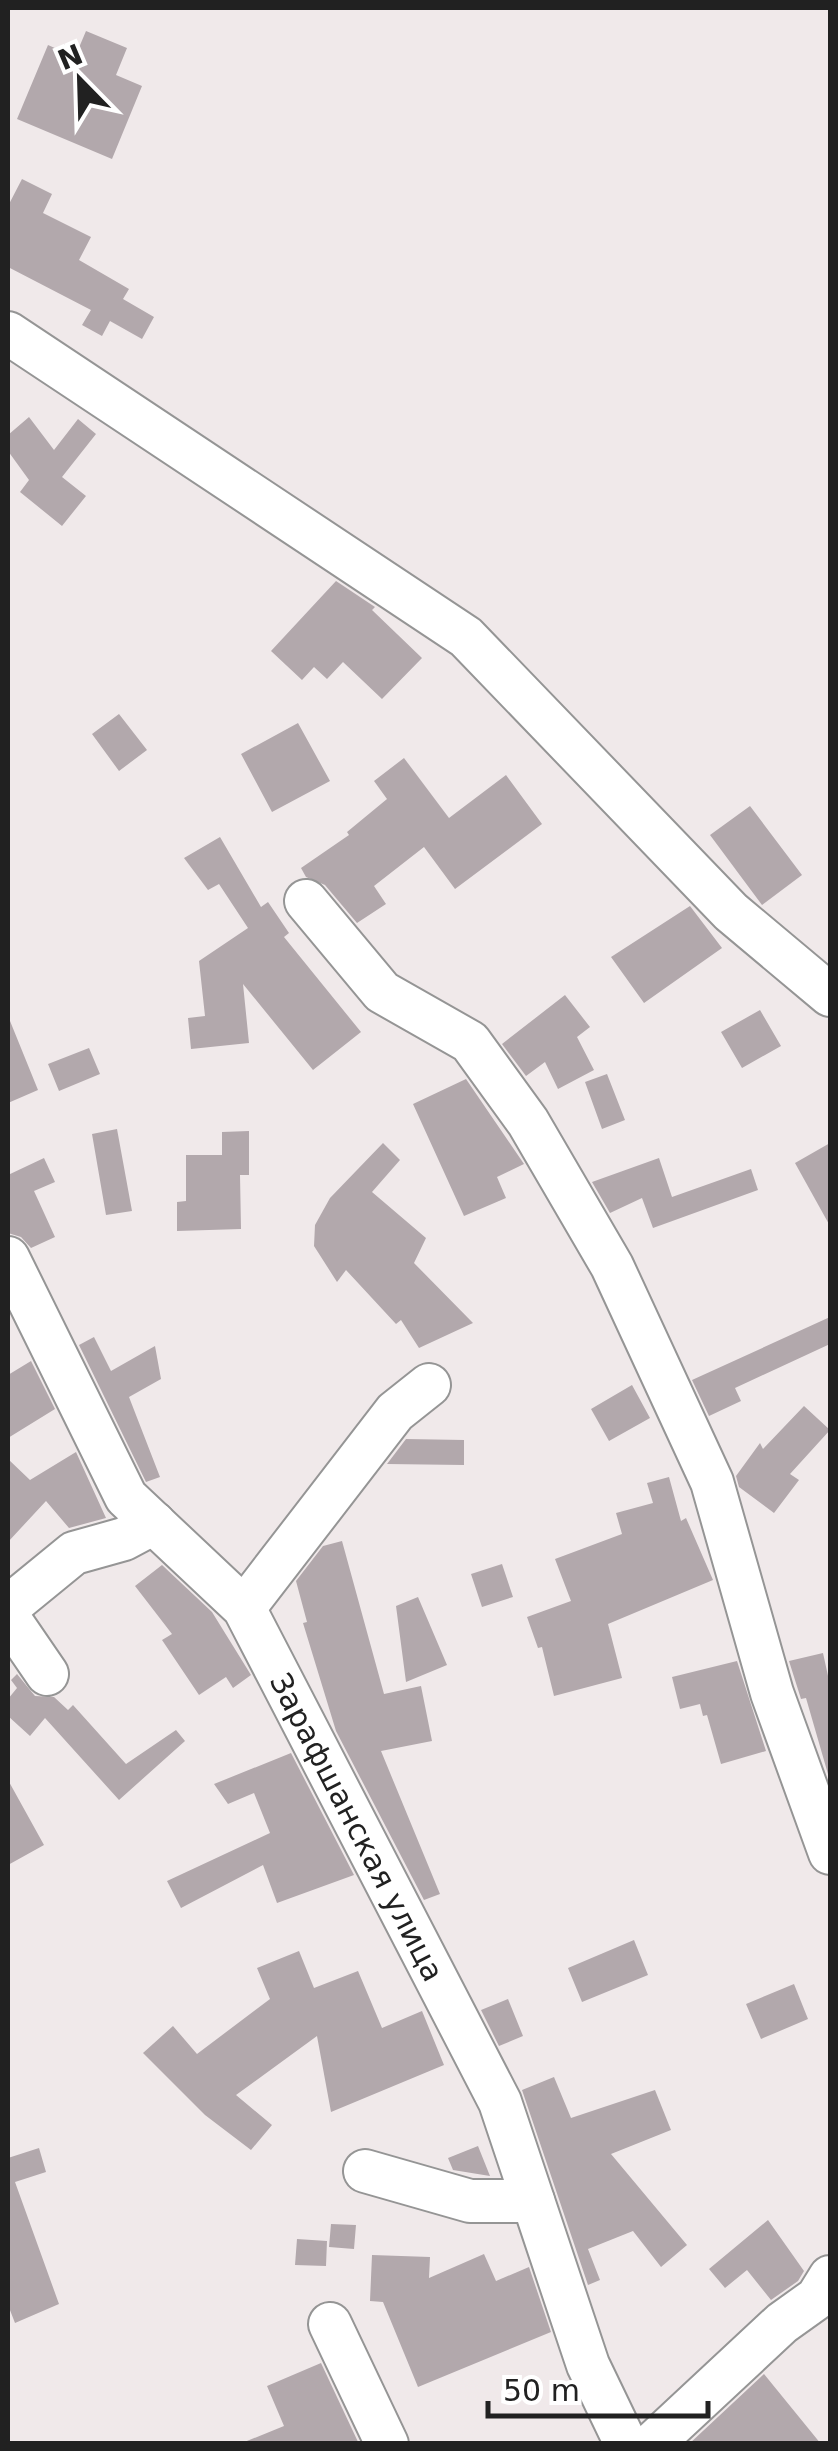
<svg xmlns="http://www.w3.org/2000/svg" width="838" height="2451" font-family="'DejaVu Sans',sans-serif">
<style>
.building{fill:#b2a8ac}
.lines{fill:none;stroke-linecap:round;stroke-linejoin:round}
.minor-casing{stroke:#959595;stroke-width:46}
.minor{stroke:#fff;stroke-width:42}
.labels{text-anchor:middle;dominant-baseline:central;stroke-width:8;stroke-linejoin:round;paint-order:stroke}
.street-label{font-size:30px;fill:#212121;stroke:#fff}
</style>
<rect width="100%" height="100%" fill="#f0e9ea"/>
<path class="building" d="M 86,31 L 127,48 L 116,75 L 142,86 L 112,159 L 17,119 L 48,45 L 75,57 Z
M 22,179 L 52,194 L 43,213 L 91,237 L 79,260 L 129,289 L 123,299 L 154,317 L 142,339 L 110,321 L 102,336 L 82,325 L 91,310 L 8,267 L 8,206 Z
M 29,417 L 54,450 L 78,419 L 96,434 L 62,477 L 86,496 L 62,526 L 20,492 L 29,480 L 8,451 L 8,435 Z
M 336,581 L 375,607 L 372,610 L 422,658 L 382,699 L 343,662 L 327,679 L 314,667 L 302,680 L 271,651 Z
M 119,714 L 147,750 L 119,771 L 92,734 Z
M 298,723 L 330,781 L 272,812 L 241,754 Z
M 404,758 L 449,818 L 506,775 L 542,824 L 455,889 L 424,847 L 374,886 L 386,904 L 357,923 L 325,885 L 306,877 L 301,868 L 349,835 L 347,832 L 387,799 L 374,781 Z
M 750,806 L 802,875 L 762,905 L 710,835 Z
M 220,837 L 261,907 L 268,902 L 289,933 L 284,937 L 361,1032 L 313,1070 L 243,984 L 249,1043 L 191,1049 L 188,1018 L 205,1016 L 199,961 L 248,928 L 219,884 L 208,890 L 184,858 Z
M 690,906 L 722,948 L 644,1003 L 611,957 Z
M 565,995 L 590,1027 L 577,1037 L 594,1070 L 558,1089 L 545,1062 L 526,1076 L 502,1044 Z
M 760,1010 L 781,1046 L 742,1068 L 721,1032 Z
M 8,1016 L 38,1090 L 8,1103 Z
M 89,1048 L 100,1074 L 59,1091 L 48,1064 Z
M 607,1074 L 625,1120 L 602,1129 L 585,1082 Z
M 466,1079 L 524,1164 L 497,1177 L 506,1198 L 464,1216 L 413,1104 Z
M 117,1129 L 132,1211 L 106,1215 L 92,1134 Z
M 249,1131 L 249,1175 L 240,1175 L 241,1229 L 177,1231 L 177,1202 L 186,1201 L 186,1155 L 222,1155 L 222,1132 Z
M 383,1143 L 400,1160 L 372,1192 L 426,1238 L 414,1263 L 473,1323 L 419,1348 L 401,1320 L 396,1324 L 346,1270 L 337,1282 L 314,1246 L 315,1225 L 330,1198 Z
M 830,1143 L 830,1226 L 795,1163 Z
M 44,1158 L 55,1182 L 34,1191 L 55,1237 L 31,1248 L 21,1237 L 8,1233 L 8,1175 Z
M 659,1158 L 672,1197 L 751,1169 L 758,1190 L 653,1228 L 642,1198 L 610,1213 L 592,1182 Z
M 830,1317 L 830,1344 L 735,1388 L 741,1401 L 709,1416 L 692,1380 Z
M 94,1337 L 111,1371 L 155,1346 L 161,1379 L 129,1397 L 160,1477 L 146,1482 L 79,1345 Z
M 31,1361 L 55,1409 L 8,1438 L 8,1375 Z
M 632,1385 L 650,1418 L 609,1441 L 591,1409 Z
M 804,1406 L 830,1430 L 790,1474 L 799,1480 L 774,1513 L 739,1487 L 736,1476 L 760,1443 L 763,1449 Z
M 406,1439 L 464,1440 L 464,1465 L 387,1464 Z
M 76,1452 L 106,1518 L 69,1528 L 46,1501 L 8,1542 L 8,1459 L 30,1480 Z
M 669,1477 L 681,1521 L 686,1518 L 713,1580 L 608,1624 L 622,1678 L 554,1696 L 542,1647 L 538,1648 L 527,1617 L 571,1601 L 555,1559 L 622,1534 L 616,1513 L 653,1503 L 647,1483 Z
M 342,1541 L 384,1694 L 421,1686 L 432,1741 L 381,1751 L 440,1894 L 424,1900 L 336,1731 L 303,1623 L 307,1622 L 296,1581 L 323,1546 Z
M 502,1564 L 513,1597 L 482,1607 L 471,1574 Z
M 162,1565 L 212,1612 L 251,1675 L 233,1688 L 226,1677 L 199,1695 L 162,1640 L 172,1634 L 135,1586 Z
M 418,1597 L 447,1665 L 406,1682 L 396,1606 Z
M 823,1653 L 830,1685 L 830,1781 L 806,1698 L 801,1699 L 789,1661 Z
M 737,1661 L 766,1751 L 721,1764 L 707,1715 L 703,1716 L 700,1704 L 680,1709 L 672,1677 Z
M 17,1674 L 35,1696 L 54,1697 L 68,1710 L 73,1705 L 126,1764 L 176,1730 L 185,1741 L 119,1800 L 45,1718 L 30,1736 L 8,1716 L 8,1699 L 17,1688 L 11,1680 Z
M 291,1753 L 354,1875 L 277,1903 L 263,1865 L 181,1908 L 167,1881 L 270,1833 L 254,1793 L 228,1804 L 214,1784 Z
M 8,1780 L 44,1845 L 8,1865 Z
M 634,1940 L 648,1975 L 582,2002 L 568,1968 Z
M 299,1951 L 314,1988 L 358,1971 L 382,2028 L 422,2011 L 444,2065 L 331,2112 L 317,2036 L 236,2095 L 272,2125 L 251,2150 L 205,2115 L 143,2053 L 173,2026 L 197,2054 L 270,1999 L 257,1968 Z
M 794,1984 L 808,2019 L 761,2039 L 746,2004 Z
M 508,1999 L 523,2036 L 499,2046 L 481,2010 Z
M 554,2077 L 571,2118 L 655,2090 L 671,2130 L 611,2154 L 687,2245 L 661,2267 L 633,2231 L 588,2249 L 600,2280 L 588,2285 L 522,2090 Z
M 478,2146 L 490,2176 L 453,2170 L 448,2158 Z
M 39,2148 L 46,2172 L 15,2182 L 59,2304 L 15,2323 L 8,2305 L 8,2158 Z
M 768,2220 L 804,2271 L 798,2281 L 771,2300 L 747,2270 L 725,2288 L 709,2269 Z
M 331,2224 L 356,2225 L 354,2249 L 329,2247 Z
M 297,2239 L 327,2241 L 326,2266 L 295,2265 Z
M 484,2254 L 496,2281 L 529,2267 L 551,2332 L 418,2387 L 383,2302 L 370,2301 L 372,2255 L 430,2257 L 429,2278 Z
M 321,2363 L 359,2444 L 242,2443 L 284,2426 L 267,2386 Z
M 764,2374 L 821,2444 L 689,2444 Z"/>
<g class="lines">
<defs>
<g id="minor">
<path d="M 8,333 L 466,637 L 731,912 L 830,995"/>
<path d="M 306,901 L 382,992 L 470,1042 L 528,1122 L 612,1266 L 712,1482 L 772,1693 L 830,1853"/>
<path id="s1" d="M 8,1258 L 126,1497 L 244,1608 L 500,2102 L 588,2365 L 626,2444"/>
<path d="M 8,1607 L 74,1553 L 124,1539 L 154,1523"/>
<path d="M 244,1608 L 395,1412 L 429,1385"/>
<path d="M 8,1617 L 47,1674"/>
<path d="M 365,2171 L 470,2201 L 533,2201"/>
<path d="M 330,2324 L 387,2444"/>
<path d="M 652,2444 L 782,2323 L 817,2298 L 830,2277"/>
</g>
</defs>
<use href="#minor" class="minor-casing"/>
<use href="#minor" class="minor"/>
</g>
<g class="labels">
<g class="street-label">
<text stroke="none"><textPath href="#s1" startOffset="675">Зарафшанская улица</textPath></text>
</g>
</g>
<rect width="838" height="2451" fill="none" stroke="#212121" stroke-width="20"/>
<g transform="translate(80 80) rotate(337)" stroke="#ffffff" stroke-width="8" paint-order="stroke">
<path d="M0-8L18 38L0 25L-18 38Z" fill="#212121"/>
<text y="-15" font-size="28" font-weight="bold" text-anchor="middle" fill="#212121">N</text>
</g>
<path d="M488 2401v15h220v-15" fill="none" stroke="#212121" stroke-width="5"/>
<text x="503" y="2401" font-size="30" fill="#212121" stroke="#ffffff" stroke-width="8" paint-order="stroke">50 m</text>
</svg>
